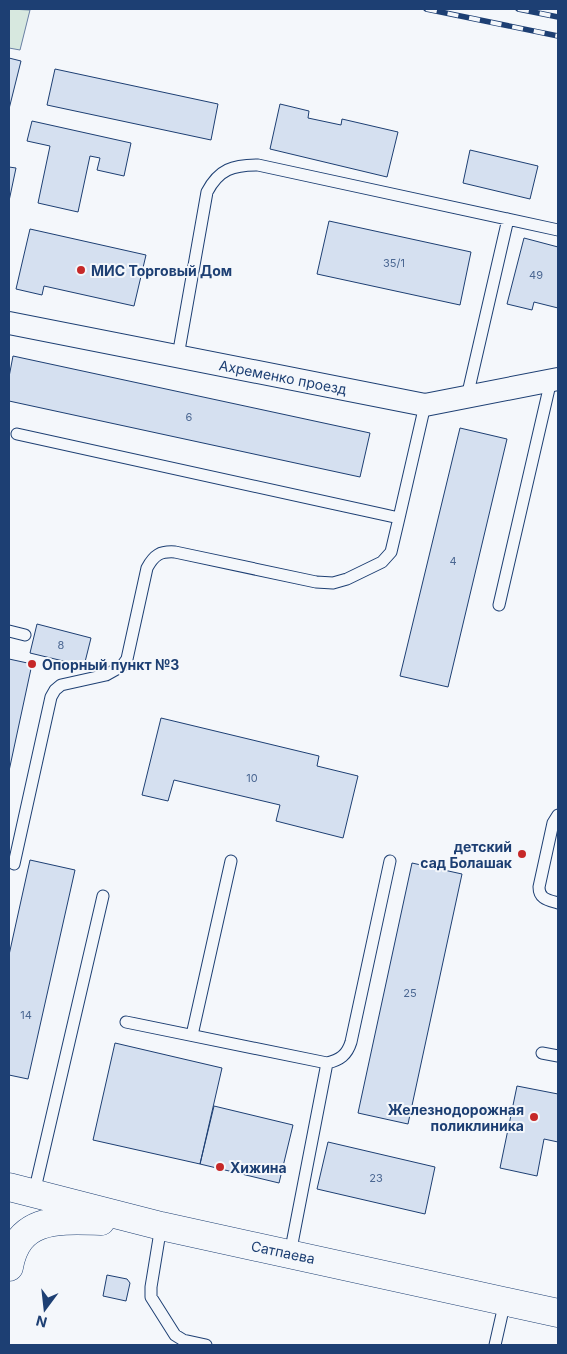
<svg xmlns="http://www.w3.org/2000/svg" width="567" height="1354" font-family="Inter,sans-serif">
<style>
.green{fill:#d7e8df;stroke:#687fa3}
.building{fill:#d5e0f0;stroke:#1d3f73}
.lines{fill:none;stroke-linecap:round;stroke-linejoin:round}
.service-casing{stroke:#1d3f73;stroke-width:13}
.minor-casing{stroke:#1d3f73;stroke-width:24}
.tertiary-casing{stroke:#1d3f73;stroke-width:29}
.service{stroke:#f4f7fb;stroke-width:11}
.minor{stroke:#f4f7fb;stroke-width:22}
.tertiary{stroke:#f4f7fb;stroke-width:28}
.rail-casing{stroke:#1d3f73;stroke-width:5.5}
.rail{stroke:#f4f7fb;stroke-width:4;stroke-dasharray:11;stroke-linecap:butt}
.poi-dot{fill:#c62828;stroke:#f4f7fb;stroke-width:2}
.labels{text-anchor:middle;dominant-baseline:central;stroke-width:4;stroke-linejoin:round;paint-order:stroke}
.number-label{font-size:11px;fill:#4b6792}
.poi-label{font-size:14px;font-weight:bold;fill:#1d3f73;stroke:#f4f7fb;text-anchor:start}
.street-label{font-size:14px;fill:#1d3f73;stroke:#f4f7fb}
</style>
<rect width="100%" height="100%" fill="#f4f7fb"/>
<path class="green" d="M 9,9 L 30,10 L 20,50 L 9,48 Z"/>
<path class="building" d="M 9,58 L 21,61 L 9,109 Z
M 55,69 L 218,104 L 211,140 L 47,105 Z
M 280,104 L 309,111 L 308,118 L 341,125 L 342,119 L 398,132 L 387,177 L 270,149 Z
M 32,121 L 131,143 L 124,176 L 97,170 L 100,158 L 90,156 L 78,212 L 38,203 L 50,146 L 27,141 Z
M 470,150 L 538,166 L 530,199 L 463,183 Z
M 9,167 L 16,168 L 9,201 Z
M 329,221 L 471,252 L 460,305 L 317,274 Z
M 30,229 L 146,255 L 134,306 L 44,286 L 42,295 L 16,289 Z
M 524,238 L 558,247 L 558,308 L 534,302 L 532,310 L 507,304 Z
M 13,356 L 370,433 L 360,477 L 9,401 L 9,377 Z
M 460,428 L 507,439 L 448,687 L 400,676 Z
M 37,624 L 91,638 L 84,666 L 30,653 Z
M 9,659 L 32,664 L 9,771 Z
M 161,718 L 319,756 L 317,766 L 358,776 L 343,838 L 276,821 L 280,805 L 174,780 L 168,801 L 142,795 Z
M 30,860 L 75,870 L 28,1079 L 9,1075 L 9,955 Z
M 412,863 L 462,874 L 408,1124 L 358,1113 Z
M 115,1043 L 222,1068 L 200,1164 L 93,1140 Z
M 517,1086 L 558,1094 L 558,1142 L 544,1139 L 537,1176 L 500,1168 Z
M 214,1106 L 293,1125 L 279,1183 L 200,1164 Z
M 328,1142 L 435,1167 L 425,1214 L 317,1189 Z
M 107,1275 L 127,1279 L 130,1283 L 126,1301 L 103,1296 Z"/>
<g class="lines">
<defs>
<path id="service" d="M 178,356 L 207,192 C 219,169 233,165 258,165 L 558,230
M 467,397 L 508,219
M 17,434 L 399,518 L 425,405
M 499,605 L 551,380
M 9,631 L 25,635
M 558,815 L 553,823 L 539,887 C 539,899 548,900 558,903
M 14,864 L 51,697 L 55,690 L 61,685 L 106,675 L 122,666 L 127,659 L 147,568 C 154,555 160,551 175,552 L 316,582 L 333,583 L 347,579 L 382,562 L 391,552 L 399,518
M 126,1022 L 327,1063 C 340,1060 347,1055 351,1042 L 390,861
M 192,1035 L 231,861
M 542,1053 L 558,1056
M 34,1193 L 103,896
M 161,1226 L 151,1287 L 151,1297 L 175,1335 L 183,1340 L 206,1345
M 290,1254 L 327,1063
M 495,1345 L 505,1301"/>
<path id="minor" d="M 9,323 L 425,405 L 558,379"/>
<path id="tertiary" d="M 9,1187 L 161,1226 L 558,1313
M 9,1267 C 18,1216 59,1220 101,1221"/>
</defs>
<use href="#service" class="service-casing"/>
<use href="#minor" class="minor-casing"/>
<use href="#tertiary" class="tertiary-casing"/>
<use href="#service" class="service"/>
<use href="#minor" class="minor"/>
<use href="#tertiary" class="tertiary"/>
<defs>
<path id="rail" d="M 426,9 L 558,36
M 518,9 L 558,17"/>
</defs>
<use href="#rail" class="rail-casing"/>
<use href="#rail" class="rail"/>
</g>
<g class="poi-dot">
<circle cx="81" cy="270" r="5"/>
<circle cx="32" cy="664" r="5"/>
<circle cx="522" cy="854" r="5"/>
<circle cx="534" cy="1117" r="5"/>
<circle cx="220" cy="1167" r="5"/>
</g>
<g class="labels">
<g class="number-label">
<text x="394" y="263">35/1</text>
<text x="536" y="275">49</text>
<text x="189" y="417">6</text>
<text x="453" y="561">4</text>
<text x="61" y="645">8</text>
<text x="252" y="778">10</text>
<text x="410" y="993">25</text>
<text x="26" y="1015">14</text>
<text x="376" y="1178">23</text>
</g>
<g class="poi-label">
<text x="91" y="270">МИС Торговый Дом</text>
<text x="42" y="664">Опорный пункт №3</text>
<text x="512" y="846" text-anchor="end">детский<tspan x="512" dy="16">сад Болашак</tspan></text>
<text x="524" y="1109" text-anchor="end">Железнодорожная<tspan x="524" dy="16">поликлиника</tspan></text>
<text x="230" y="1167">Хижина</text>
</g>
<g class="street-label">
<text transform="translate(283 377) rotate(11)">Ахременко проезд</text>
<text transform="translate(283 1252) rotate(12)">Сатпаева</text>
</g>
</g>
<rect width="567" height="1354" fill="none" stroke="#1d3f73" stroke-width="20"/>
<g transform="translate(45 1309) rotate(195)" stroke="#f4f7fb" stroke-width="4" paint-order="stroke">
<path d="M0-4L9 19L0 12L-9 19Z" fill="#1d3f73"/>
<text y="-8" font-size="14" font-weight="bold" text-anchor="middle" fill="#1d3f73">N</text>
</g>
</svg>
